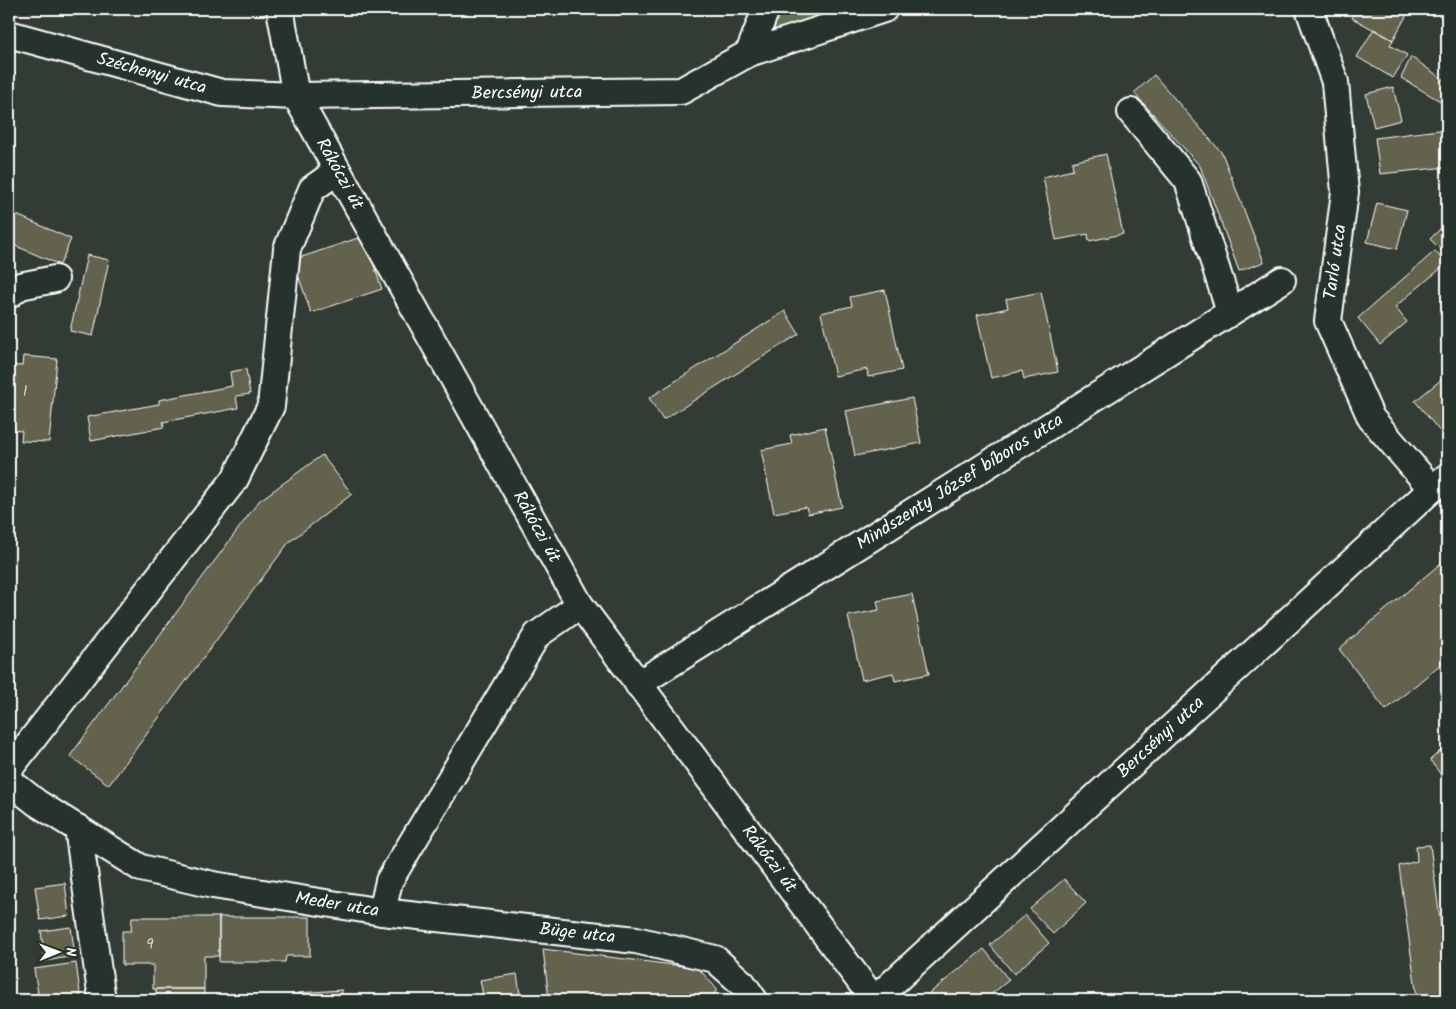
<svg xmlns="http://www.w3.org/2000/svg" width="1456" height="1009" font-family="Kalam,sans-serif">
<style>
.green{fill:#5e7255;stroke:#aeb8aa}
.building{fill:#63624e;stroke:#fff}
.lines{fill:none;stroke-linecap:round;stroke-linejoin:round}
.minor-casing{stroke:#fff;stroke-width:30}
.minor{stroke:#26332d;stroke-width:26}
.labels{text-anchor:middle;dominant-baseline:central;stroke-width:5;stroke-linejoin:round;paint-order:stroke}
.number-label{font-size:15px;fill:#d8d8d3}
.street-label{font-size:18px;fill:#fff;stroke:#26332d}
</style>
<rect width="100%" height="100%" fill="#323c34"/>
<filter id="ink" filterUnits="userSpaceOnUse"><feTurbulence type="fractalNoise" baseFrequency=".02" numOctaves="2"/><feDisplacementMap in="SourceGraphic" scale="10" xChannelSelector="R" yChannelSelector="G"/><feConvolveMatrix kernelMatrix="1 2 1 2 8 2 1 2 1" color-interpolation-filters="sRGB"/></filter>
<g filter="url(#ink)">
<path class="green" d="M 766,9 L 884,9 L 749,53 Z"/>
<path class="building" d="M 1357,9 L 1410,9 L 1393,40 L 1352,18 Z
M 1374,29 L 1393,40 L 1390,45 L 1407,55 L 1393,78 L 1357,57 Z
M 1411,57 L 1447,82 L 1447,105 L 1401,78 Z
M 1154,75 L 1222,153 L 1264,262 L 1239,271 L 1200,166 L 1134,93 Z
M 1393,87 L 1401,120 L 1374,127 L 1366,94 Z
M 1447,129 L 1447,167 L 1380,174 L 1375,138 Z
M 1106,154 L 1123,234 L 1089,241 L 1088,234 L 1056,240 L 1043,177 L 1073,170 L 1072,162 Z
M 1377,203 L 1407,210 L 1397,249 L 1367,242 Z
M 10,212 L 71,239 L 60,265 L 9,243 Z
M 1447,222 L 1447,252 L 1445,254 L 1430,239 Z
M 364,236 L 382,289 L 311,313 L 293,260 Z
M 1435,251 L 1446,264 L 1395,307 L 1407,322 L 1380,345 L 1358,318 Z
M 87,255 L 109,260 L 93,336 L 70,331 Z
M 885,290 L 902,370 L 868,377 L 867,369 L 835,376 L 821,313 L 852,306 L 850,297 Z
M 1041,292 L 1058,372 L 1024,379 L 1022,371 L 991,378 L 977,315 L 1008,308 L 1006,299 Z
M 785,311 L 799,334 L 663,420 L 649,398 Z
M 23,356 L 57,359 L 49,442 L 21,441 L 22,431 L 9,430 L 9,365 L 22,366 Z
M 246,369 L 250,394 L 236,396 L 238,408 L 163,422 L 164,427 L 91,441 L 87,417 L 159,404 L 159,400 L 232,386 L 230,372 Z
M 1447,375 L 1447,430 L 1442,434 L 1415,401 Z
M 912,398 L 921,443 L 855,456 L 846,411 Z
M 825,427 L 842,507 L 808,514 L 806,507 L 774,513 L 761,450 L 792,444 L 790,435 Z
M 322,455 L 352,494 L 289,542 L 109,785 L 70,756 L 259,501 Z
M 1447,558 L 1447,659 L 1386,710 L 1339,649 Z
M 912,594 L 929,674 L 895,681 L 893,673 L 862,680 L 848,616 L 879,610 L 877,601 Z
M 1447,745 L 1447,783 L 1430,760 Z
M 1430,845 L 1447,971 L 1447,1000 L 1434,1000 L 1434,996 L 1417,998 L 1399,866 L 1417,861 L 1416,846 Z
M 9,856 L 12,856 L 12,892 L 9,892 Z
M 1064,879 L 1086,903 L 1053,934 L 1030,909 Z
M 65,883 L 69,916 L 40,920 L 35,887 Z
M 1025,915 L 1049,943 L 1014,974 L 990,945 Z
M 132,917 L 219,917 L 219,956 L 204,956 L 204,989 L 153,989 L 153,965 L 122,965 L 122,931 L 131,931 Z
M 219,917 L 310,917 L 310,956 L 286,956 L 285,962 L 219,962 Z
M 71,927 L 75,956 L 45,961 L 41,931 Z
M 543,949 L 698,968 L 717,989 L 711,1000 L 549,1000 Z
M 984,949 L 1009,980 L 984,1000 L 921,1000 Z
M 76,963 L 81,1000 L 39,1000 L 34,969 Z
M 517,974 L 521,1000 L 484,1000 L 480,980 Z
M 156,989 L 204,989 L 204,1000 L 156,1000 Z
M 342,990 L 342,1000 L 298,1000 L 297,993 Z"/>
<g class="lines">
<defs>
<g id="minor">
<path id="s1" d="M 280,9 L 296,96 L 580,605 L 874,1000"/>
<path d="M 1309,9 L 1335,82 L 1345,192 L 1328,321 L 1371,418 L 1432,489"/>
<path id="s2" d="M 9,34 L 222,93 L 296,96 L 681,91 L 749,53 L 884,9"/>
<path d="M 749,53 L 766,9"/>
<path d="M 1131,112 L 1188,181 L 1230,312"/>
<path d="M 9,295 L 20,286 L 55,279"/>
<path id="s3" d="M 638,684 L 1282,280"/>
<path d="M 9,769 L 235,479 L 271,406 L 287,249 L 312,189 L 337,171"/>
<path id="s4" d="M 9,781 L 37,803 L 141,868 L 213,885 L 382,912 L 636,940 L 715,959 L 743,984 L 754,1000"/>
<path d="M 78,828 L 102,1000"/>
<path d="M 382,912 L 389,881 L 537,635 L 580,605"/>
<path id="s5" d="M 874,1000 L 1432,489 L 1447,477"/>
</g>
</defs>
<use href="#minor" class="minor-casing"/>
<use href="#minor" class="minor"/>
</g>
</g>
<g class="labels">
<g class="number-label">
<text x="25" y="392">1</text>
<text x="150" y="945">9</text>
</g>
<g class="street-label">
<text stroke="none"><textPath href="#s2" startOffset="148">Széchenyi utca</textPath></text>
<text stroke="none"><textPath href="#s2" startOffset="526">Bercsényi utca</textPath></text>
<text stroke="none"><textPath href="#s1" startOffset="178">Rákóczi út</textPath></text>
<text transform="translate(1336 262) rotate(-82)">Tarló utca</text>
<text stroke="none"><textPath href="#s3" startOffset="380">Mindszenty József bíboros utca</textPath></text>
<text stroke="none"><textPath href="#s1" startOffset="582">Rákóczi út</textPath></text>
<text stroke="none"><textPath href="#s5" startOffset="389">Bercsényi utca</textPath></text>
<text stroke="none"><textPath href="#s1" startOffset="988">Rákóczi út</textPath></text>
<text stroke="none"><textPath href="#s4" startOffset="358">Meder utca</textPath></text>
<text stroke="none"><textPath href="#s4" startOffset="600">Büge utca</textPath></text>
</g>
</g>
<rect width="1456" height="1009" fill="none" stroke="#26332d" stroke-width="30"/>
<rect x="15" y="15" width="1426" height="979" fill="none" stroke="#fff" stroke-width="2" filter="url(#ink)"/>
<g transform="translate(58 952) rotate(89)" stroke="#26332d" stroke-width="4" paint-order="stroke">
<path d="M0-4L9 19L0 12L-9 19Z" fill="#ffffff"/>
<text y="-8" font-size="14" font-weight="bold" text-anchor="middle" fill="#ffffff">N</text>
</g>
</svg>
